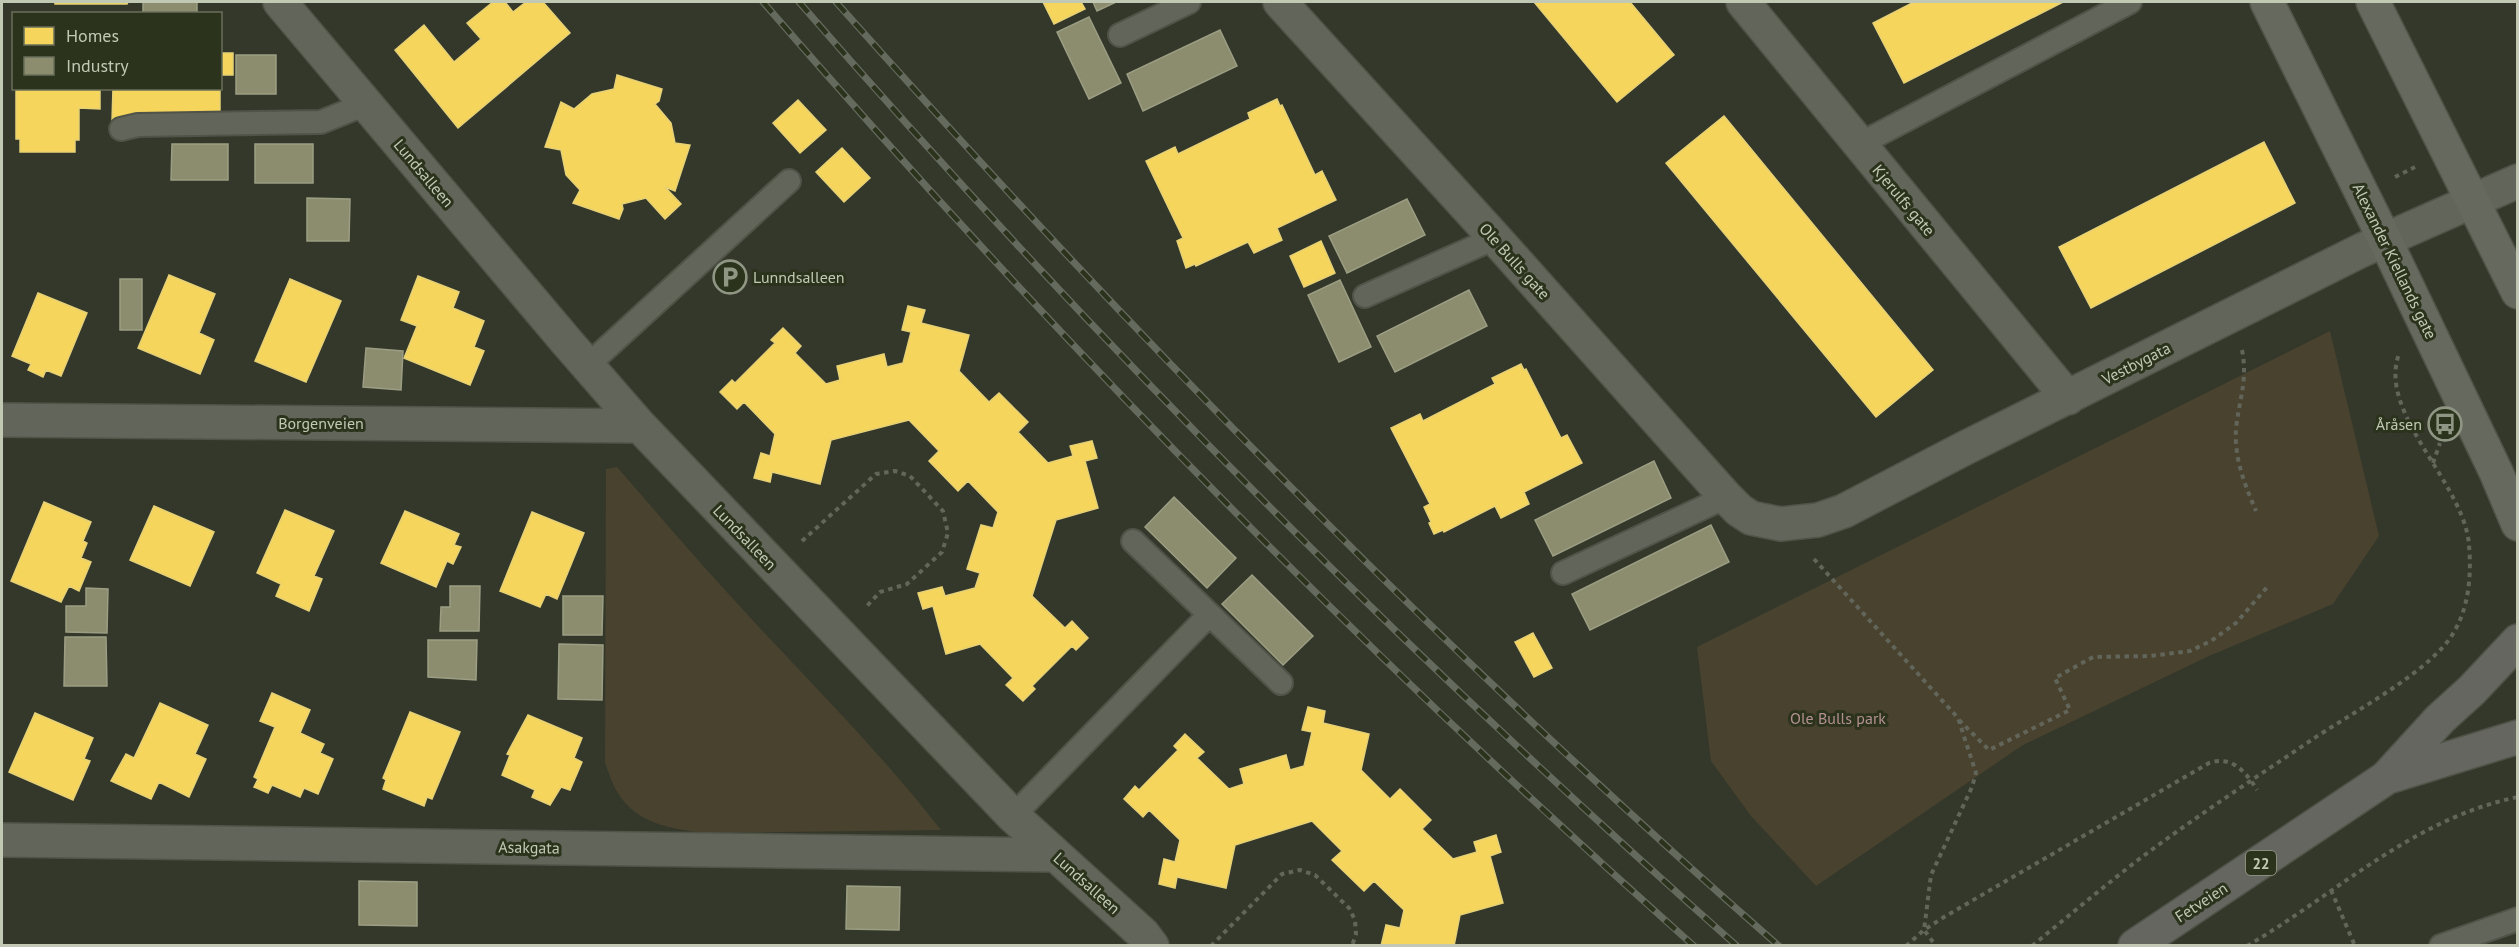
<svg xmlns="http://www.w3.org/2000/svg" width="2519" height="947" font-family="'PT Sans',sans-serif">
<style>
.green{fill:#49422f}
.homes{fill:#f6d55c;stroke:#e6d176;stroke-width:1.5}
.industry{fill:#8c8c6e;stroke:#9c9e83;stroke-width:1.5}
.lines{fill:none;stroke-linecap:round;stroke-linejoin:round}
.lane-casing{stroke:#4f5348;stroke-width:26}
.street-casing{stroke:#4f5348;stroke-width:36}
.secondary-casing{stroke:#4f5348;stroke-width:36}
.highway-casing{stroke:#4f5347;stroke-width:36}
.path{stroke:#62655a;stroke-width:4;stroke-dasharray:4.5 4.5;stroke-linecap:butt}
.lane{stroke:#62665a;stroke-width:22}
.street{stroke:#62665a;stroke-width:33}
.secondary{stroke:#666a5e;stroke-width:33}
.highway{stroke:#64665f;stroke-width:33}
.rail-casing{stroke:#656a5e;stroke-width:7}
.rail{stroke:#2c331d;stroke-width:4.5;stroke-dasharray:14;stroke-linecap:butt}
.labels{text-anchor:middle;dominant-baseline:central;stroke-width:6;stroke-linejoin:round;paint-order:stroke}
.shield{fill:#2c331d;stroke:#949c87;stroke-width:1.5}
.shield-label{font-size:15px;font-weight:bold;fill:#c1c9b4}
.street-label{font-size:16px;fill:#c1c9b4;stroke:#2c331d}
.poi-label{font-size:16px;fill:#c1c9b4;stroke:#2c331d;text-anchor:start}
.park-label{font-size:16px;fill:#b39191;stroke:#2c331d}
</style>
<rect width="100%" height="100%" fill="#34382a"/>
<path class="green" d="M 2330,331 L 2379,536 L 2333,604 L 2209,656 L 2023,745 L 1816,886 L 1751,816 L 1711,761 L 1697,647 Z
M 617,467 C 653,508 688,550 725,590 C 797,670 875,745 941,830 L 705,833 C 673,829 636,824 618,793 C 612,784 609,773 605,763 L 606,469 Z"/>
<path class="homes" d="M 55,2 L 128,2 L 127,4 L 55,4 Z
M 493,2 L 505,2 L 513,12 L 526,2 L 543,2 L 570,33 L 458,128 L 395,50 L 424,25 L 454,62 L 481,39 L 467,23 Z
M 1043,2 L 1081,2 L 1085,9 L 1054,24 Z
M 1534,2 L 1630,2 L 1674,55 L 1617,102 Z
M 1914,2 L 2063,2 L 1904,83 L 1873,23 Z
M 220,53 L 233,53 L 233,75 L 220,75 Z
M 617,75 L 662,89 L 659,101 L 655,104 L 671,123 L 675,143 L 690,145 L 675,191 L 665,187 L 681,204 L 665,219 L 646,198 L 622,204 L 623,209 L 619,219 L 573,203 L 580,190 L 566,175 L 561,150 L 545,147 L 561,102 L 574,109 L 592,94 L 614,89 Z
M 16,88 L 100,88 L 100,109 L 79,108 L 79,140 L 75,140 L 75,152 L 20,152 L 20,139 L 16,139 Z
M 113,88 L 220,88 L 220,121 L 112,121 Z
M 1277,99 L 1280,106 L 1282,105 L 1315,175 L 1322,171 L 1336,200 L 1277,228 L 1282,240 L 1254,253 L 1248,242 L 1196,266 L 1195,264 L 1186,268 L 1177,241 L 1183,238 L 1146,161 L 1175,147 L 1178,154 L 1250,119 L 1248,113 Z
M 798,100 L 826,130 L 800,153 L 773,123 Z
M 1724,116 L 1933,370 L 1876,417 L 1666,163 Z
M 2264,142 L 2295,203 L 2091,308 L 2059,247 Z
M 842,148 L 870,178 L 844,202 L 816,172 Z
M 1321,241 L 1335,273 L 1304,287 L 1290,256 Z
M 169,275 L 215,294 L 199,333 L 214,340 L 200,374 L 138,348 Z
M 418,276 L 459,292 L 453,308 L 484,321 L 474,347 L 484,351 L 470,385 L 404,358 L 417,326 L 401,320 Z
M 290,279 L 341,301 L 306,382 L 255,361 Z
M 38,293 L 87,313 L 61,376 L 46,370 L 43,377 L 28,370 L 31,364 L 12,356 Z
M 908,306 L 925,310 L 921,323 L 969,335 L 959,371 L 989,402 L 999,393 L 1028,422 L 1018,432 L 1048,463 L 1073,456 L 1070,446 L 1092,441 L 1097,458 L 1085,461 L 1098,508 L 1056,520 L 1032,596 L 1065,628 L 1072,621 L 1088,638 L 1076,650 L 1072,646 L 1032,686 L 1035,689 L 1023,701 L 1006,685 L 1013,678 L 980,644 L 946,654 L 933,606 L 923,609 L 918,593 L 942,587 L 945,596 L 975,588 L 980,573 L 967,569 L 981,525 L 993,528 L 998,512 L 968,481 L 958,491 L 929,461 L 939,451 L 909,420 L 831,440 L 820,484 L 772,472 L 770,482 L 754,478 L 761,453 L 770,456 L 775,434 L 744,402 L 737,409 L 720,392 L 732,380 L 735,383 L 775,343 L 771,340 L 783,328 L 801,346 L 795,353 L 826,384 L 840,380 L 837,366 L 884,354 L 887,367 L 903,363 L 911,332 L 902,330 Z
M 1521,364 L 1524,370 L 1526,369 L 1561,438 L 1567,435 L 1582,463 L 1524,492 L 1529,504 L 1501,518 L 1495,506 L 1444,532 L 1443,530 L 1434,534 L 1429,523 L 1431,522 L 1424,507 L 1430,504 L 1391,428 L 1420,414 L 1423,421 L 1495,384 L 1492,378 Z
M 44,502 L 91,522 L 83,541 L 87,543 L 81,558 L 91,562 L 79,591 L 69,586 L 61,602 L 11,581 Z
M 154,506 L 214,532 L 190,586 L 130,560 Z
M 285,510 L 334,531 L 314,576 L 322,579 L 309,611 L 276,596 L 281,584 L 257,573 Z
M 405,511 L 459,534 L 454,545 L 461,547 L 453,564 L 447,561 L 436,587 L 381,563 Z
M 532,512 L 584,533 L 557,599 L 546,594 L 540,607 L 500,591 Z
M 1533,633 L 1552,668 L 1534,677 L 1515,642 Z
M 272,693 L 310,710 L 300,733 L 324,744 L 320,753 L 333,759 L 318,794 L 304,788 L 300,797 L 272,785 L 268,793 L 254,787 L 258,779 L 254,777 L 275,727 L 260,721 Z
M 160,703 L 208,725 L 195,754 L 206,759 L 189,797 L 159,782 L 151,799 L 111,781 L 126,754 L 134,758 Z
M 1308,707 L 1325,711 L 1323,723 L 1369,734 L 1361,770 L 1390,799 L 1400,789 L 1431,820 L 1422,829 L 1453,859 L 1477,852 L 1474,842 L 1496,835 L 1501,852 L 1490,856 L 1503,903 L 1460,915 L 1454,946 L 1381,946 L 1386,925 L 1400,928 L 1404,910 L 1374,881 L 1364,891 L 1332,860 L 1342,851 L 1312,821 L 1235,845 L 1226,888 L 1177,877 L 1175,888 L 1159,884 L 1164,859 L 1175,862 L 1180,840 L 1149,810 L 1143,817 L 1124,799 L 1135,786 L 1139,790 L 1178,750 L 1174,746 L 1185,734 L 1204,752 L 1197,758 L 1229,789 L 1244,784 L 1240,769 L 1286,755 L 1290,770 L 1304,766 L 1312,732 L 1302,730 Z
M 410,712 L 460,732 L 432,799 L 427,797 L 424,806 L 383,789 L 386,780 L 383,778 Z
M 35,713 L 93,738 L 84,759 L 90,761 L 73,800 L 9,772 Z
M 528,715 L 582,738 L 574,758 L 582,762 L 570,790 L 561,787 L 550,805 L 532,797 L 535,790 L 502,775 L 510,755 L 507,754 Z"/>
<path class="industry" d="M 143,2 L 197,2 L 197,14 L 143,14 Z
M 1093,2 L 1116,2 L 1097,11 Z
M 1089,17 L 1121,83 L 1089,99 L 1057,32 Z
M 1220,30 L 1237,66 L 1143,111 L 1127,74 Z
M 236,55 L 276,55 L 276,94 L 236,94 Z
M 172,144 L 228,144 L 228,180 L 171,180 Z
M 255,144 L 313,144 L 313,183 L 255,183 Z
M 307,198 L 350,199 L 349,241 L 307,241 Z
M 1407,199 L 1425,235 L 1347,273 L 1329,236 Z
M 120,279 L 142,279 L 142,330 L 120,330 Z
M 1340,280 L 1371,347 L 1339,362 L 1308,295 Z
M 1469,290 L 1487,326 L 1395,372 L 1377,336 Z
M 366,348 L 403,351 L 401,390 L 363,387 Z
M 1654,461 L 1671,498 L 1553,556 L 1535,520 Z
M 1174,497 L 1236,558 L 1207,588 L 1145,527 Z
M 1711,525 L 1729,562 L 1590,630 L 1572,594 Z
M 1252,575 L 1313,636 L 1283,665 L 1222,604 Z
M 450,586 L 480,586 L 479,631 L 440,631 L 441,607 L 450,607 Z
M 86,588 L 108,589 L 107,633 L 66,632 L 66,606 L 86,606 Z
M 563,596 L 603,596 L 602,635 L 563,635 Z
M 65,637 L 106,637 L 107,686 L 64,686 Z
M 428,640 L 477,640 L 476,680 L 428,677 Z
M 559,644 L 603,645 L 602,700 L 558,699 Z
M 359,881 L 417,882 L 417,926 L 359,925 Z
M 847,886 L 900,887 L 899,930 L 846,929 Z"/>
<g class="lines">
<defs>
<path id="lane" d="M 1120,35 L 1189,2
M 121,129 L 138,125 L 321,122 L 366,104
M 1858,145 L 2130,2
M 1365,296 L 1495,238
M 587,366 L 789,181
M 1133,541 L 1281,683
M 1563,573 L 1726,497
M 1013,816 L 1209,615
M 2441,946 L 2518,919"/>
<path id="street" d="M 280,2 L 566,341 L 640,426 L 1013,816 L 1143,934 L 1152,946
M 1280,2 L 1495,238 L 1726,497 L 1739,510 L 1751,518 L 1781,524 L 1818,520 L 1844,511 L 1965,448 L 2362,250 L 2518,181
M 1743,2 L 2068,398
M 2,420 L 640,426
M 2,840 L 1056,855"/>
<path id="secondary" d="M 2267,2 L 2385,240 L 2496,472 L 2518,524
M 2373,2 L 2518,292"/>
<path id="highway" d="M 2388,777 L 2518,737
M 2135,946 L 2386,778 L 2440,719 L 2472,690 L 2518,641"/>
</defs>
<use href="#lane" class="lane-casing"/>
<use href="#street" class="street-casing"/>
<use href="#secondary" class="secondary-casing"/>
<use href="#highway" class="highway-casing"/>
<path class="path" d="M 2395,177 L 2415,167
M 2242,350 C 2248,380 2239,400 2236,429 C 2234,459 2245,485 2256,511
M 2433,463 L 2440,443
M 802,541 L 876,474 L 895,471 L 910,476 L 943,511 L 948,533 L 942,552 L 907,584 L 880,592 L 866,607
M 1814,559 L 1958,718 L 1976,773 L 1972,787 L 1931,875 L 1924,930 L 1936,946
M 1959,720 L 1989,750 L 2070,710 L 2055,678 L 2093,657 L 2150,656 L 2190,651 L 2211,641 L 2236,623 L 2269,585
M 2331,890 L 2355,946
M 1211,946 L 1282,874 L 1300,870 L 1315,875 L 1349,908 L 1355,920 L 1356,934 L 1352,946
M 1906,946 L 1924,930 L 1944,917 L 2209,763 C 2232,755 2246,772 2257,790
M 2032,946 C 2067,917 2102,888 2138,860 C 2194,818 2252,780 2310,741 C 2350,714 2411,682 2443,647 C 2468,619 2472,581 2469,545 C 2464,482 2377,414 2399,354
M 2247,946 C 2336,894 2414,818 2518,797"/>
<use href="#lane" class="lane"/>
<use href="#street" class="street"/>
<use href="#secondary" class="secondary"/>
<use href="#highway" class="highway"/>
<defs>
<path id="rail" d="M 763,2 C 1052,336 1363,653 1694,946
M 799,2 C 1090,337 1404,652 1737,946
M 836,2 C 1132,335 1443,653 1779,946"/>
</defs>
<use href="#rail" class="rail-casing"/>
<use href="#rail" class="rail"/>
</g>
<defs>
<symbol id="parking-ring" viewBox="-11 -11 22 22"><circle r="9.5" fill="#2c331d" stroke="#909684" stroke-width="1.5"/><path d="M-3.5-5.5H1a3.5 3.5 0 0 1 0 7H-1V5.5H-3.5ZM-1-3.4V-.6H.8a1.4 1.4 0 0 0 0-2.8Z" fill="#909684"/></symbol>
<symbol id="bus-ring" viewBox="-11 -11 22 22"><circle r="9.5" fill="#2c331d" stroke="#909684" stroke-width="1.5"/><path d="M-5-6H5V4H4V6H2V4H-2V6H-4V4H-5ZM-3.5-4V0h7V-4ZM-3.5 1.2v1.5H-2V1.2ZM2 1.2v1.5H3.5V1.2Z" fill="#909684"/></symbol>
</defs>
<g fill-rule="evenodd">
<use href="#parking-ring" x="711" y="258" width="38" height="38"/>
<use href="#bus-ring" x="2426" y="405" width="38" height="38"/>
</g>
<g class="labels">
<rect class="shield" x="2246" y="851" width="30" height="24" rx="4.5"/>
<g class="shield-label">
<text x="2261" y="863">22</text>
</g>
<g class="street-label">
<text transform="translate(424 173) rotate(50)">Lundsalleen</text>
<text transform="translate(1904 200) rotate(50)">Kjerulfs gate</text>
<text transform="translate(1515 261) rotate(48)">Ole Bulls gate</text>
<text transform="translate(2395 261) rotate(64)">Alexander Kiellands gate</text>
<text transform="translate(2136 363) rotate(-27)">Vestbygata</text>
<text x="321" y="423">Borgenveien</text>
<text transform="translate(745 537) rotate(46)">Lundsalleen</text>
<text transform="translate(529 847) rotate(1)">Asakgata</text>
<text transform="translate(1087 883) rotate(42)">Lundsalleen</text>
<text transform="translate(2201 902) rotate(-33)">Fetveien</text>
</g>
<g class="poi-label">
<text x="753" y="277">Lunndsalleen</text>
<text x="2422" y="424" text-anchor="end">Åråsen</text>
</g>
<g class="park-label">
<text x="1838" y="718">Ole Bulls park</text>
</g>
</g>
<rect width="2519" height="947" fill="none" stroke="#c1c9b4" stroke-width="6"/>
<rect x="12" y="12" width="210" height="78" fill="#2c331d" stroke="#686f59" stroke-width="1.5"/>
<rect x="24" y="27" width="30" height="18" fill="#f6d55c" stroke="#686f59" stroke-width="1.5"/>
<text x="66" y="42" font-size="18" fill="#c1c9b4">Homes</text>
<rect x="24" y="57" width="30" height="18" fill="#8c8c6e" stroke="#686f59" stroke-width="1.5"/>
<text x="66" y="72" font-size="18" fill="#c1c9b4">Industry</text>
</svg>
